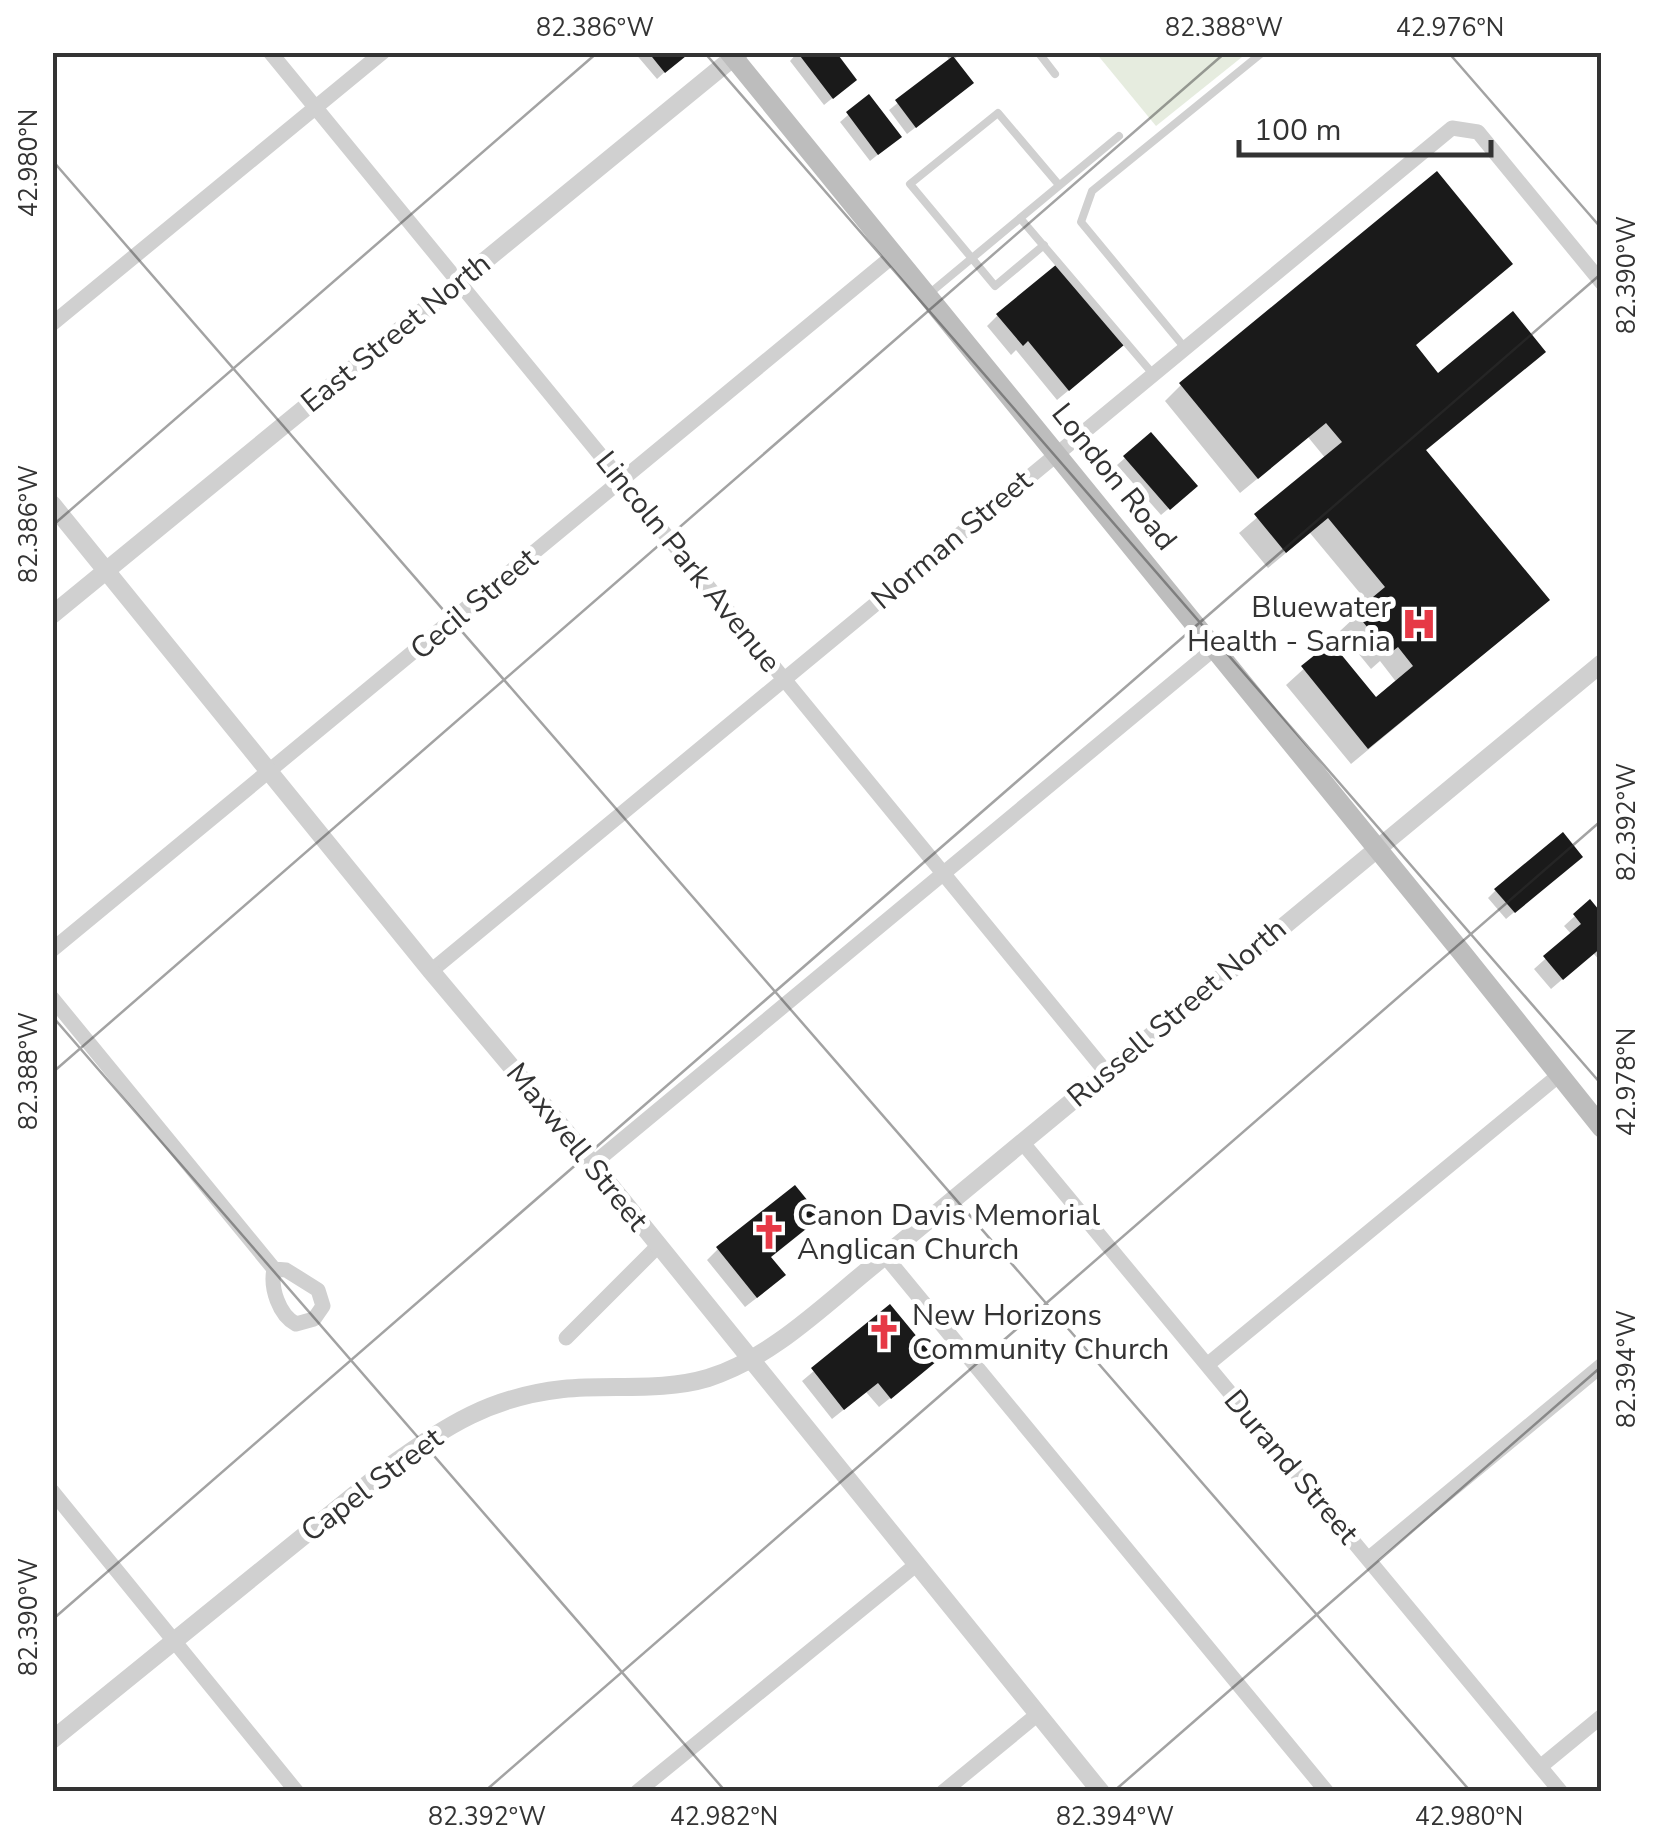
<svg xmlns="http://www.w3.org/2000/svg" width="1654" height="1844" font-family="'Nunito Sans',sans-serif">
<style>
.grass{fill:#e6ecdf}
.shadow{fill:#0003}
.building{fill:#1a1a1a}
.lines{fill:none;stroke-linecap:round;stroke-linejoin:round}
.service{stroke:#d0d0d0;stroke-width:8}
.minor{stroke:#d0d0d0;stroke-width:15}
.tertiary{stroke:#d0d0d0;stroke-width:18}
.secondary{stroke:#bdbdbd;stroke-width:20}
.ticks{fill:none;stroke:#333;stroke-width:2.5;stroke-opacity:0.45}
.labels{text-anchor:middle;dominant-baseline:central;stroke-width:10;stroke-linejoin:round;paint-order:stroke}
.street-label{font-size:30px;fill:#333;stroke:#fff}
.poi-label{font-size:30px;fill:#333;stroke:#fff;text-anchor:start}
.neatline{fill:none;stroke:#333;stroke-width:4}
.ticks-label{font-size:25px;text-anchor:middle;fill:#333}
</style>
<rect width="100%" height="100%" fill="#fff"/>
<path class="grass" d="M 1096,53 L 1247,53 L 1156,126 Z"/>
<path class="shadow" d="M 634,52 L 687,52 L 657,79 Z
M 798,52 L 846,87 L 824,105 L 790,61 Z
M 944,52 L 963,52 L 953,60 L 963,91 L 907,134 L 889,110 L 950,61 Z
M 869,97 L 891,144 L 870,161 L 840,122 Z
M 1510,264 L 1414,346 L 1438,376 L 1543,352 L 1424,452 L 1530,616 L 1351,764 L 1286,685 L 1330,645 L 1375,700 L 1397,683 L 1380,661 L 1371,669 L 1340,631 L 1369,604 L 1310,533 L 1268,568 L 1239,533 L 1326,459 L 1308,437 L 1240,493 L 1165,401 L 1181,385 Z
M 998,315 L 1110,356 L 1057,400 L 1016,350 L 1011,355 L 987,326 Z
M 1125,458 L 1187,493 L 1161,515 L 1117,465 Z
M 1572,864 L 1506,919 L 1488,898 L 1496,890 Z
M 1602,911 L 1602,963 L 1593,953 L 1551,989 L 1534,969 L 1572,935 L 1564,926 L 1575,916 Z
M 718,1249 L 769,1258 L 772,1286 L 745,1307 L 707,1260 Z
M 890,1307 L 923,1372 L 879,1407 L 866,1392 L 832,1419 L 802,1381 Z"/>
<path class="building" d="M 648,52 L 691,52 L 665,73 Z
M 797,52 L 836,52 L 857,80 L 833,99 Z
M 953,56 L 974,83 L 916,128 L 895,100 Z
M 869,94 L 902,137 L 878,155 L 846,112 Z
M 1437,171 L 1513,264 L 1416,345 L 1438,373 L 1513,311 L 1546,352 L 1426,450 L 1550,600 L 1368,749 L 1301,666 L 1331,642 L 1376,697 L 1413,666 L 1398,647 L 1389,654 L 1355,612 L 1385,587 L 1328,518 L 1286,553 L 1254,514 L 1342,442 L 1326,423 L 1258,479 L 1179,383 Z
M 1057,264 L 1124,345 L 1069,391 L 1028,341 L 1023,346 L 996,314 Z
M 1151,432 L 1198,486 L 1170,510 L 1123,456 Z
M 1563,832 L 1583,857 L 1515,913 L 1494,889 Z
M 1590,899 L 1599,910 L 1602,908 L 1602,947 L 1563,980 L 1543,956 L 1581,924 L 1573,914 Z
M 795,1185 L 821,1217 L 771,1257 L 786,1275 L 757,1298 L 716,1247 Z
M 890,1304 L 937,1361 L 891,1399 L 878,1383 L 844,1410 L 811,1368 Z"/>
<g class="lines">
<path class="service" d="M 1038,52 L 1055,74
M 1020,218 L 1153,374
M 1044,245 L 995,286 L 910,184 L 998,113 L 1059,185
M 930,293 L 1119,136
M 1185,348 L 1081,222 L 1092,191 L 1263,52"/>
<path class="minor" d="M 270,52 L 1106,1072
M 52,324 L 383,52
M 52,950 L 893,256
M 431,971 L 1452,128 L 1478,132 L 1602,283
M 52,998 L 274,1269 C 270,1288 279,1315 296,1324 L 314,1319 L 323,1306 L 318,1290 L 286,1270 L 274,1269
M 1022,1142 L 1561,1792
M 593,1164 L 1215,648
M 885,1256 L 1327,1792
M 566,1338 L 658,1246
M 1207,1365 L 1558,1076
M 52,1491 L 297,1792
M 1368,1559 L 1602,1365
M 1540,1767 L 1602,1716
M 637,1792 L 917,1564
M 943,1792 L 1038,1714"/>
<path class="tertiary" d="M 52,504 L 431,971 L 593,1164 L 1101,1792
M 52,615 L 740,52
M 52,1740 L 390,1466 C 448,1425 490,1397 563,1389 C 611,1384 661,1392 708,1378 C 775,1357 831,1298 885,1256 L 1602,663"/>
<path class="secondary" d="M 729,52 L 1463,954 L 1602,1128"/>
</g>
<path class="ticks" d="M 704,52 L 1602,1085M 1448,52 L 1602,229M 52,160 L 1471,1792M 52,526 L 598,52M 52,1016 L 726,1792M 52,1073 L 1226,52M 52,1620 L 1602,273M 484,1792 L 1602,820M 1113,1792 L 1602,1366"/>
<defs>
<symbol id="hospital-bare" viewBox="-9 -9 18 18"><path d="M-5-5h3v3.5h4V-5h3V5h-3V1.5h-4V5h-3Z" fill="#e63946" stroke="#fff" stroke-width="2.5" paint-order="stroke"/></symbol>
<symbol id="church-bare" viewBox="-9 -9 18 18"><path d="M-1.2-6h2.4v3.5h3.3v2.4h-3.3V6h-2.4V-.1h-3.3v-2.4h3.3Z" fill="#e63946" stroke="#fff" stroke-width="2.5" paint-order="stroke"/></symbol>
</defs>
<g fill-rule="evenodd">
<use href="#hospital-bare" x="1394" y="599" width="50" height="50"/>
<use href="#church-bare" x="744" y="1207" width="50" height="50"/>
<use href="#church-bare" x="859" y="1307" width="50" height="50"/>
</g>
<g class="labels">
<g class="street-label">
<text transform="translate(396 333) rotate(-39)">East Street North</text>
<text transform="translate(1114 477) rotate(51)">London Road</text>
<text transform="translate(952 540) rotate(-40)">Norman Street</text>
<text transform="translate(688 562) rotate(51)">Lincoln Park Avenue</text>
<text transform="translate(474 604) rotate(-40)">Cecil Street</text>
<text transform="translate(1177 1013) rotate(-40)">Russell Street North</text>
<text transform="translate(577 1147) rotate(51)">Maxwell Street</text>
<text transform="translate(1291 1467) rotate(50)">Durand Street</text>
<text transform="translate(372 1485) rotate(-37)">Capel Street</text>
</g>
<g class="poi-label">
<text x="1391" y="607" text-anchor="end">Bluewater<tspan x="1391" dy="34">Health - Sarnia</tspan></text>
<text x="797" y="1215">Canon Davis Memorial<tspan x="797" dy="34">Anglican Church</tspan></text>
<text x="912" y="1315">New Horizons<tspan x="912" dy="34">Community Church</tspan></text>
</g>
</g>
<rect width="1654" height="1844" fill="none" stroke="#ffffff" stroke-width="110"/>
<path d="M1239 140v15h252v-15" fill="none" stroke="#333333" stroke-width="5"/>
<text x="1254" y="140" font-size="30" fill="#333333" stroke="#ffffff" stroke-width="8" paint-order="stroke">100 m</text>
<rect x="55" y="55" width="1544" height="1734" class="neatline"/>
<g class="ticks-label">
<text x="595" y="36">82.386°W</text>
<text x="1224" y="36">82.388°W</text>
<text x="1450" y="36">42.976°N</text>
<text transform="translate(28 163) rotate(-90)" y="9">42.980°N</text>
<text transform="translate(1626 275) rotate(-90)" y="9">82.390°W</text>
<text transform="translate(28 524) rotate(-90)" y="9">82.386°W</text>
<text transform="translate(1626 822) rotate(-90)" y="9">82.392°W</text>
<text transform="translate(28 1071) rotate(-90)" y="9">82.388°W</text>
<text transform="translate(1626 1082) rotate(-90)" y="9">42.978°N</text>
<text transform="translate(1626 1369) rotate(-90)" y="9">82.394°W</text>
<text transform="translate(28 1617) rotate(-90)" y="9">82.390°W</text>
<text x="487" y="1825">82.392°W</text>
<text x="724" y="1825">42.982°N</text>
<text x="1115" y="1825">82.394°W</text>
<text x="1469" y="1825">42.980°N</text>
</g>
</svg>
